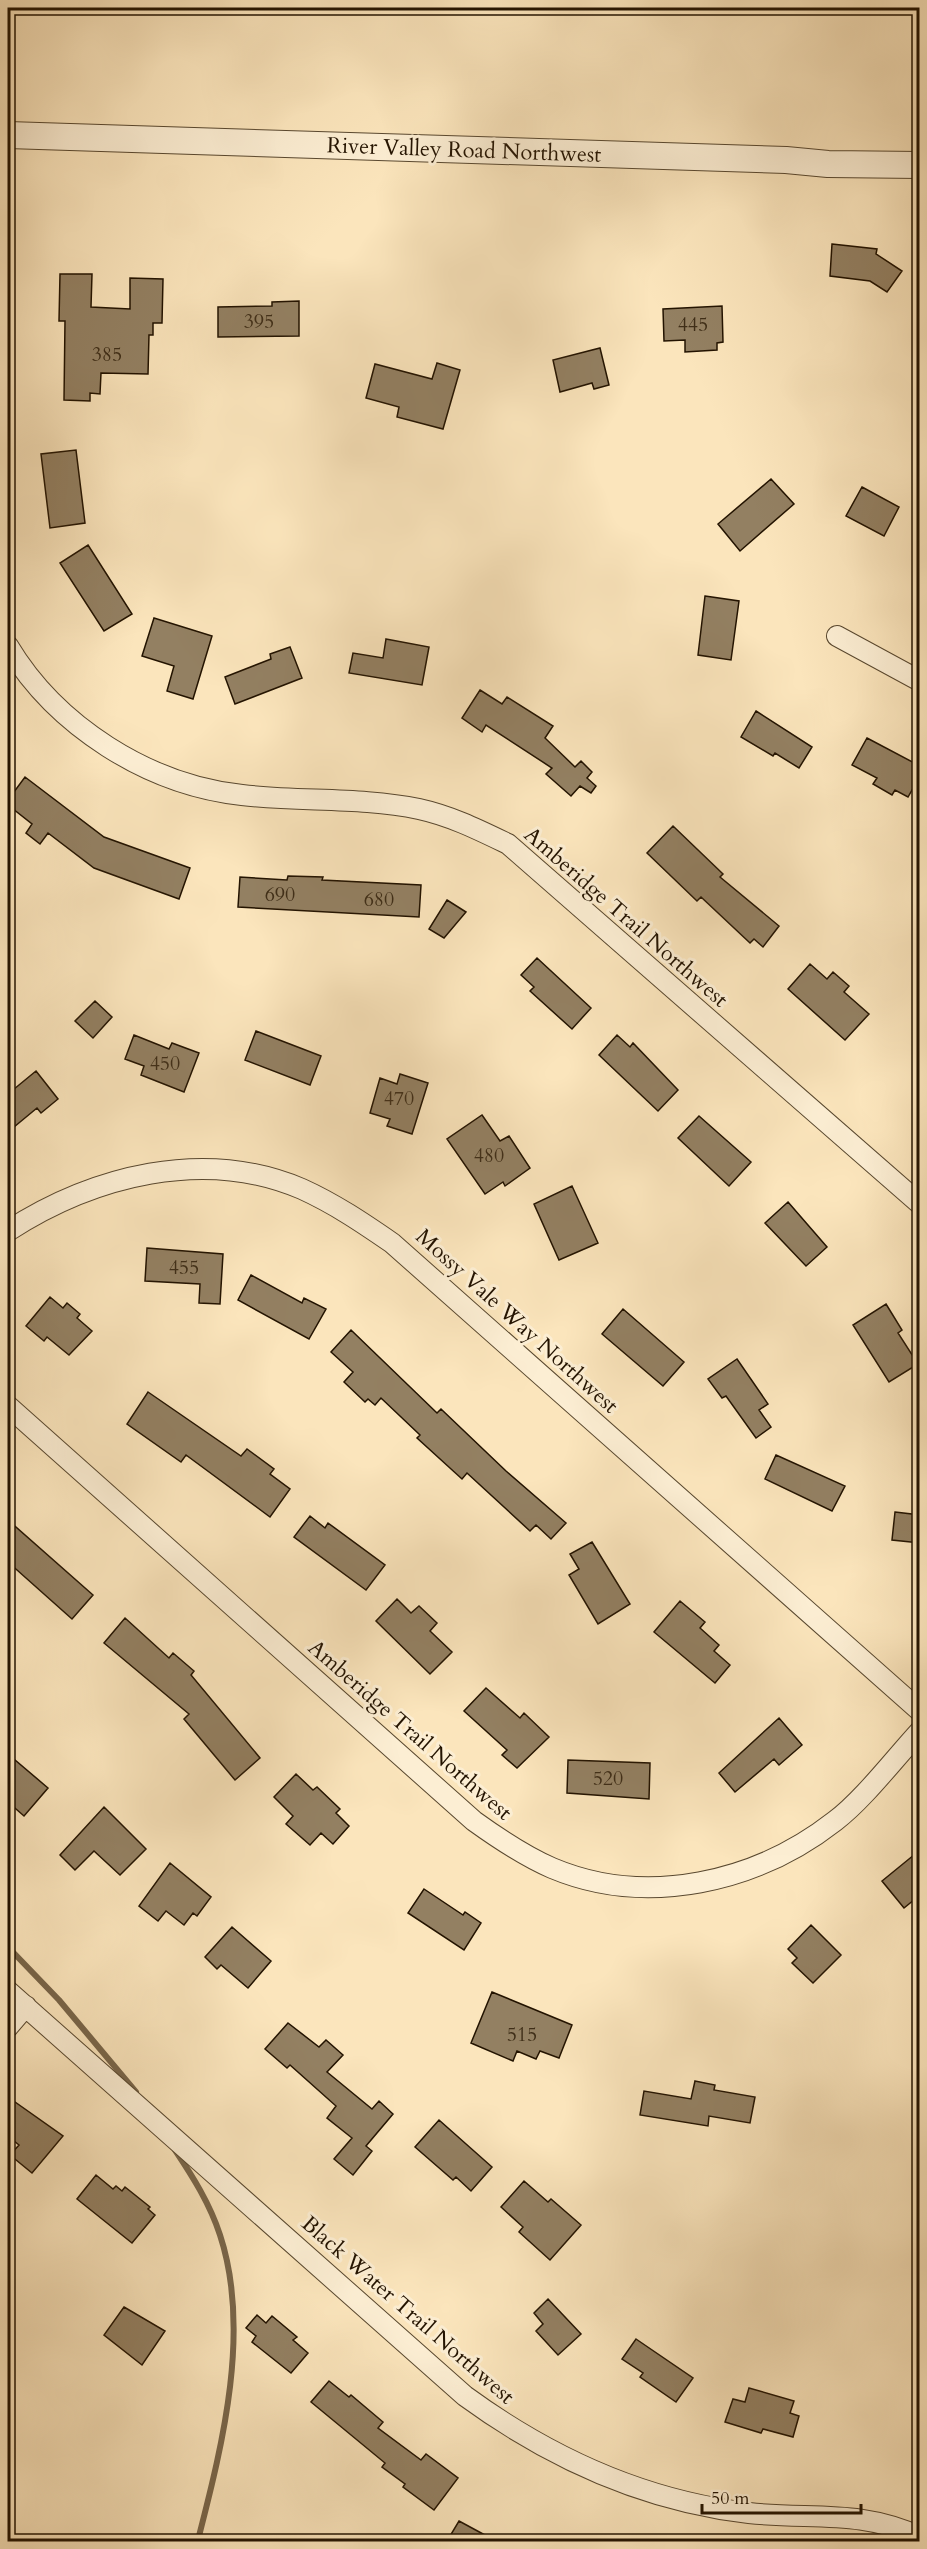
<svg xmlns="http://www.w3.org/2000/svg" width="927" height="2549" font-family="Cardo,serif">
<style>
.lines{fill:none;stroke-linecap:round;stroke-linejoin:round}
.stream{stroke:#79664a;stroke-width:6}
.building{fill:#938062;stroke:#231300;stroke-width:1.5}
.minor-casing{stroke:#59482f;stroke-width:22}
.tertiary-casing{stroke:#59482f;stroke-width:28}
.minor{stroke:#fceed3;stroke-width:20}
.tertiary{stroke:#fceed3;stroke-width:26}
.labels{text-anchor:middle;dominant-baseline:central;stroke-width:6;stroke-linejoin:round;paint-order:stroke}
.number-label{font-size:20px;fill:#3f2e18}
.street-label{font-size:22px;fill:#231300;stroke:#fceed3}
</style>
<rect width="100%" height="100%" fill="#fbe5bc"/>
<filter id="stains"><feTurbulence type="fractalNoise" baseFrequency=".00333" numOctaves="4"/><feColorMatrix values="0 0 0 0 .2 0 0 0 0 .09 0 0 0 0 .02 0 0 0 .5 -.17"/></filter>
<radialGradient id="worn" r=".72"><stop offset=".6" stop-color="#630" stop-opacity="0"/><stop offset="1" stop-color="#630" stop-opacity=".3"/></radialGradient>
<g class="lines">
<path class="stream" d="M 8,1947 L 59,2000 L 136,2092
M 175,2150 C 193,2177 210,2204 220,2235 C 251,2329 223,2443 199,2536 L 202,2542"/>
</g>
<path class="building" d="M 832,244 L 877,249 L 876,254 L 902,271 L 887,292 L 870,281 L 830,276 Z
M 60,274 L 92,274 L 91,307 L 130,309 L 130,278 L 163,279 L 162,323 L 153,323 L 153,335 L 149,335 L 148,374 L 101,373 L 100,394 L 90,393 L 90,401 L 64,400 L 65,321 L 59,321 Z
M 299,301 L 299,336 L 218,337 L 218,307 L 272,306 L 272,302 Z
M 722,306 L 723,342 L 717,343 L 717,350 L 685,352 L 685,340 L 664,341 L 663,309 Z
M 600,348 L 609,385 L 594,389 L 592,383 L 560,392 L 553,360 Z
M 437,363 L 460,370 L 443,429 L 397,417 L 399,407 L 366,398 L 375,364 L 432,379 Z
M 76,450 L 85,523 L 50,528 L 41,454 Z
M 771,479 L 794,504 L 740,551 L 718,524 Z
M 862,487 L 899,507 L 884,536 L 846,516 Z
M 88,545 L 132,614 L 104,631 L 60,563 Z
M 705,596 L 739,601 L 731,660 L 698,655 Z
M 154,618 L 212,636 L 193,699 L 167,691 L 174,666 L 142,656 Z
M 386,639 L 429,647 L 422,685 L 349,673 L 353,653 L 383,658 Z
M 290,647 L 302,678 L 235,704 L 225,677 L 271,659 L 270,654 Z
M 480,690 L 502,704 L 507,697 L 553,726 L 545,738 L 575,767 L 581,761 L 592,772 L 587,778 L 596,786 L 591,793 L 580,786 L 571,796 L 546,774 L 552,768 L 486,725 L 482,732 L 462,718 Z
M 756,711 L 812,747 L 799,768 L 775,753 L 773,756 L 741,737 Z
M 867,738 L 920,766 L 920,776 L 908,797 L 895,790 L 892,795 L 873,784 L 877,778 L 852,765 Z
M 25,777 L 104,837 L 190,868 L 179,899 L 94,868 L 48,833 L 40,844 L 26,833 L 32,824 L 8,805 L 8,800 Z
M 673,826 L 723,874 L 720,877 L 779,926 L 763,947 L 754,939 L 750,943 L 701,897 L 697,901 L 647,853 Z
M 288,876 L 323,877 L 322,880 L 421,885 L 419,917 L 238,907 L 240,877 L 287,880 Z
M 447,900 L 466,912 L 444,938 L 429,929 Z
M 537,958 L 591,1008 L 572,1029 L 530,991 L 534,987 L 521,975 Z
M 810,964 L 827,979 L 833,972 L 849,986 L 844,992 L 869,1014 L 845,1040 L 788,989 Z
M 95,1001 L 112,1017 L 93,1038 L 75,1021 Z
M 256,1031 L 321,1056 L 310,1085 L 245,1060 Z
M 134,1035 L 169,1049 L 172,1043 L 199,1053 L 184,1092 L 141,1075 L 144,1066 L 125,1059 Z
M 617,1035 L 630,1047 L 633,1043 L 678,1090 L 658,1111 L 599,1055 Z
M 36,1071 L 58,1099 L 41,1113 L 37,1108 L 8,1132 L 8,1094 Z
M 400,1074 L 428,1083 L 412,1134 L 387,1126 L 390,1119 L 370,1113 L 380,1078 L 397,1084 Z
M 482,1115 L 500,1141 L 509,1136 L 530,1168 L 505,1186 L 503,1182 L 485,1194 L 447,1139 Z
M 699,1116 L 751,1162 L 729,1186 L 678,1138 Z
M 572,1186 L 598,1243 L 559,1260 L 534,1204 Z
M 788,1202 L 827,1247 L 806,1266 L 765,1223 Z
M 147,1248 L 223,1254 L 220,1304 L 199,1303 L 200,1284 L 145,1281 Z
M 251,1275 L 302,1303 L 304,1298 L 326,1309 L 309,1339 L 238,1300 Z
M 50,1297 L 63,1308 L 67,1303 L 80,1314 L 77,1318 L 92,1331 L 69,1355 L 47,1337 L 44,1341 L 26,1326 Z
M 886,1304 L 902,1330 L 898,1333 L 918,1364 L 889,1382 L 853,1325 Z
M 623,1309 L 684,1362 L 663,1386 L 602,1334 Z
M 351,1330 L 437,1413 L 441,1409 L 506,1471 L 566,1523 L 551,1539 L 536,1525 L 530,1531 L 467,1473 L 462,1479 L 417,1438 L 420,1435 L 381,1398 L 375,1405 L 368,1399 L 365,1402 L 344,1382 L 353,1372 L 331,1352 Z
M 737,1359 L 768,1404 L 759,1410 L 771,1427 L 756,1438 L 726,1396 L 722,1398 L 708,1379 Z
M 148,1392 L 241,1456 L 247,1449 L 274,1469 L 270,1474 L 290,1489 L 270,1517 L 186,1455 L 181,1462 L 127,1424 Z
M 776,1455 L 845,1486 L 832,1511 L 765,1479 Z
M 895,1512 L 920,1515 L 920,1543 L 892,1540 Z
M 310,1516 L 325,1528 L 328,1523 L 385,1565 L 366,1590 L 294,1537 Z
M 8,1520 L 93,1595 L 72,1619 L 8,1562 Z
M 592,1542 L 630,1604 L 598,1624 L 569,1575 L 579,1569 L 570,1554 Z
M 397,1599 L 411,1613 L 419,1606 L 437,1623 L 430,1631 L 452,1652 L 430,1674 L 376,1621 Z
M 680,1601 L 705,1622 L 700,1628 L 719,1645 L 714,1651 L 730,1665 L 715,1683 L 654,1632 Z
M 125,1618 L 169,1658 L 173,1653 L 194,1671 L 191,1675 L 260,1758 L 235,1780 L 184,1719 L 189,1714 L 104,1643 Z
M 486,1688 L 520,1718 L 524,1713 L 549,1737 L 517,1768 L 502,1755 L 507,1750 L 464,1711 Z
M 779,1718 L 802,1745 L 779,1765 L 774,1759 L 735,1792 L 719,1773 Z
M 8,1754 L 48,1788 L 24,1816 L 8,1802 Z
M 568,1760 L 650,1763 L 649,1799 L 567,1793 Z
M 296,1774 L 313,1790 L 317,1787 L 340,1809 L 336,1813 L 349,1826 L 333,1844 L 321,1833 L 310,1845 L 286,1824 L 293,1816 L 274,1797 Z
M 104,1807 L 146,1849 L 120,1875 L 94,1851 L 75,1870 L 60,1855 Z
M 920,1850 L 920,1895 L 904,1908 L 882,1881 Z
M 170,1863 L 211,1897 L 197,1916 L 193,1913 L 184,1925 L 166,1911 L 158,1921 L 139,1906 Z
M 424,1889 L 463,1915 L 465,1912 L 481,1923 L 464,1950 L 408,1913 Z
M 811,1925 L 841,1955 L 813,1983 L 792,1963 L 797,1958 L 788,1949 Z
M 232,1927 L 271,1961 L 248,1988 L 221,1965 L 217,1969 L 205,1957 Z
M 492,1992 L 572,2025 L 559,2058 L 540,2051 L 536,2059 L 517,2051 L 513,2061 L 471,2043 Z
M 288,2023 L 319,2047 L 326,2040 L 343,2055 L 327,2072 L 372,2109 L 379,2101 L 393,2114 L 366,2146 L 372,2151 L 353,2175 L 334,2159 L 352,2138 L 327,2118 L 336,2106 L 290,2065 L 287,2068 L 265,2049 Z
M 695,2081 L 715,2085 L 714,2090 L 755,2097 L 750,2123 L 709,2116 L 708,2126 L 640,2115 L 644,2091 L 691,2099 Z
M 8,2097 L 63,2136 L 32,2173 L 10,2155 L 19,2145 L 8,2136 Z
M 439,2120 L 492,2167 L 471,2191 L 456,2177 L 453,2180 L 415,2147 Z
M 96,2175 L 113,2189 L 116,2186 L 122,2191 L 125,2187 L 150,2207 L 148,2209 L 155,2215 L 132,2243 L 77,2199 Z
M 524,2181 L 548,2202 L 551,2199 L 581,2225 L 550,2260 L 519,2232 L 523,2227 L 501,2207 Z
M 548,2299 L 581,2334 L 558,2355 L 536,2331 L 543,2324 L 534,2313 Z
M 124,2307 L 165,2331 L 142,2365 L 104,2335 Z
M 257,2315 L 266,2323 L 272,2316 L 297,2337 L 293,2340 L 308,2353 L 291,2373 L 252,2342 L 256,2336 L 246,2328 Z
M 636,2339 L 693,2378 L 676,2402 L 640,2377 L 643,2373 L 622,2359 Z
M 329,2381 L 349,2397 L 351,2395 L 383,2422 L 378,2428 L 421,2460 L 426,2454 L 458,2478 L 434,2510 L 403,2487 L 405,2484 L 382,2467 L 385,2463 L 311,2402 Z
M 749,2388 L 794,2401 L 790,2413 L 799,2416 L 793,2437 L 763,2429 L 761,2433 L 725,2422 L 733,2399 L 745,2402 Z
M 459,2521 L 496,2541 L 447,2541 Z"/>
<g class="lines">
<defs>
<path id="minor" d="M 837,636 L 920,681
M 8,646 C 56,726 148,785 242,795 C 300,802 362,797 419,809 C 451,816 479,830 508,844 L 920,1204
M 8,1231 C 93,1176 204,1147 302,1189 C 335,1204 363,1223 392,1243 L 920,1711
M 8,1406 L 474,1821 C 499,1839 524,1856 552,1868 C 647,1908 757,1882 835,1821 C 863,1800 895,1758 920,1731
M 8,1991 L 465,2396 C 550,2458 644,2501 749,2513 C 812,2520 859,2509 920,2537
M 8,2027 L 26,2006"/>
<path id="tertiary" d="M 8,135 L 786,160 L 828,164 L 920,165"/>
</defs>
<use href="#minor" class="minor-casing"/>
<use href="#tertiary" class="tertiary-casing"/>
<use href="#minor" class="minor"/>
<use href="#tertiary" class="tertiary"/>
</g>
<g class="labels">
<g class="number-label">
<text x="259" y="321">395</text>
<text x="693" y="324">445</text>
<text x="107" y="354">385</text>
<text x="280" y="894">690</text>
<text x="379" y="899">680</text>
<text x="165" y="1063">450</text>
<text x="399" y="1098">470</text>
<text x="489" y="1155">480</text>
<text x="184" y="1267">455</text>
<text x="608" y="1778">520</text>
<text x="522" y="2034">515</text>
</g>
<g class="street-label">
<text transform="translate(464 150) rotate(2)">River Valley Road Northwest</text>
<text transform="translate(626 917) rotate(41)">Amberidge Trail Northwest</text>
<text transform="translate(517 1321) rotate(42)">Mossy Vale Way Northwest</text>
<text transform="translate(410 1730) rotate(41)">Amberidge Trail Northwest</text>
<text transform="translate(408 2310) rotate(41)">Black Water Trail Northwest</text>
</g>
</g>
<rect width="927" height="2549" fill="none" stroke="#fbe5bc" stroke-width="30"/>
<rect x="9" y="9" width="909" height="2531" fill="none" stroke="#231300" stroke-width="3"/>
<rect x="15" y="15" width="897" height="2519" fill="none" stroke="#231300" stroke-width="1.5"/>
<path d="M702 2504v9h159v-9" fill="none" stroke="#231300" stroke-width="3"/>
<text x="711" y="2504" font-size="18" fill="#231300" stroke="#fceed3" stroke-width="4.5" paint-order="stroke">50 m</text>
<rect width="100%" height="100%" filter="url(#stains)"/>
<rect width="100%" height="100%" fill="url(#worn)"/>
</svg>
